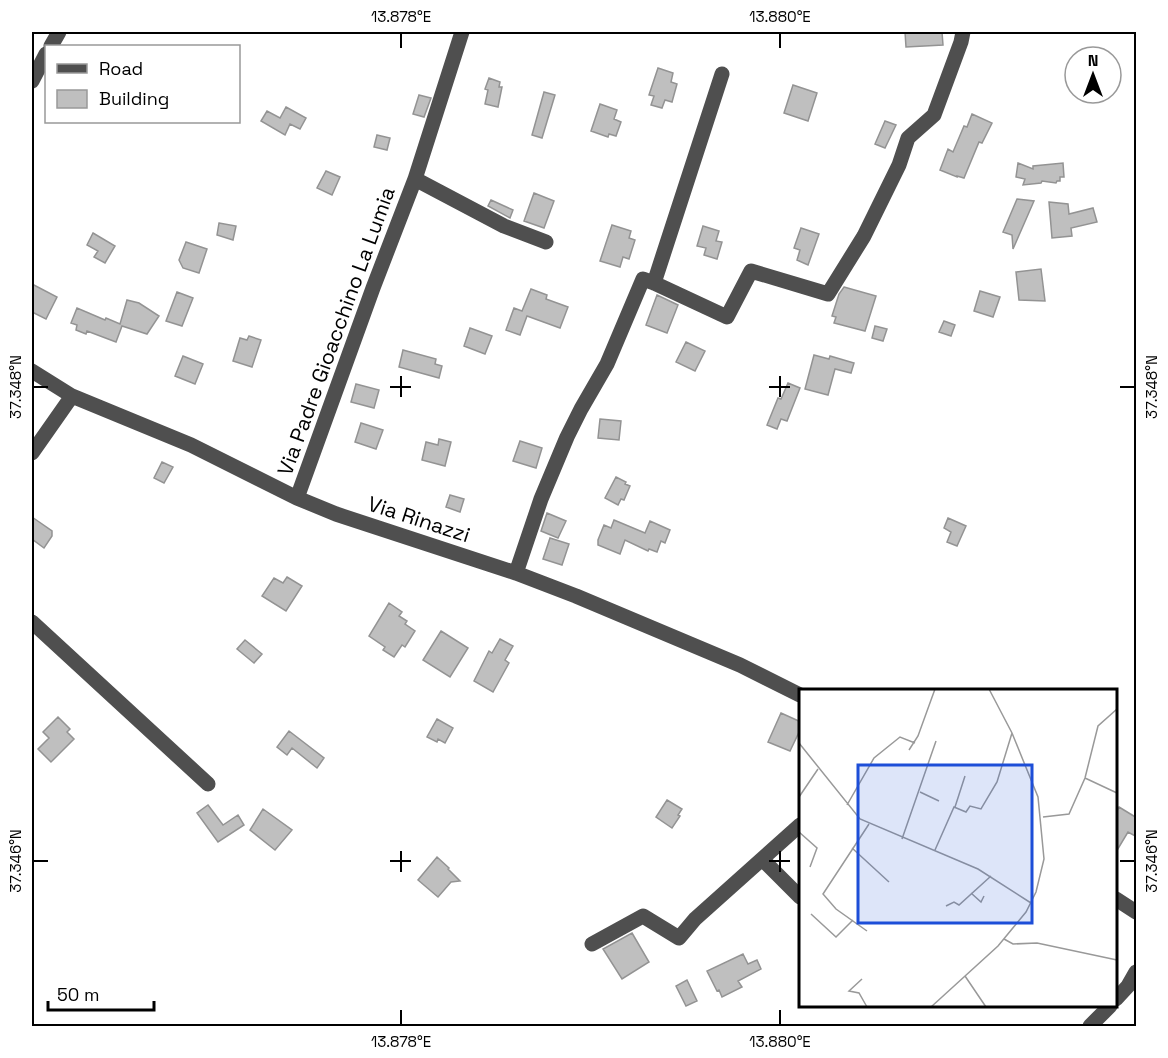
<svg xmlns="http://www.w3.org/2000/svg" width="1168" height="1058" font-family="'Space Grotesk',sans-serif">
<style>
.building{fill:#bfbfbf;stroke:#939393;stroke-width:1.5}
.lines{fill:none;stroke-linecap:round;stroke-linejoin:round}
.minor{stroke:#4f4f4f;stroke-width:15}
.ticks{fill:none;stroke:#000;stroke-width:2}
.labels{text-anchor:middle;dominant-baseline:central;stroke-width:5;stroke-linejoin:round;paint-order:stroke}
.street-label{font-size:21px;fill:#000;stroke:#fff}
.inset-road{fill:none;stroke:#999;stroke-width:1.5}
.view{fill:#1d4ed8;fill-opacity:0.15;stroke:#1d4ed8;stroke-width:3}
.inset-edge{fill:none;stroke:#000;stroke-width:3}
.neatline{fill:none;stroke:#000;stroke-width:2}
.ticks-label{font-size:15px;text-anchor:middle;fill:#000}
</style>
<rect width="100%" height="100%" fill="#fff"/>
<path class="building" d="M 905,32 L 942,32 L 943,45 L 906,47 Z
M 658,68 L 673,73 L 671,82 L 677,84 L 672,102 L 665,100 L 662,108 L 651,105 L 654,96 L 649,95 Z
M 489,78 L 500,82 L 499,87 L 502,87 L 498,107 L 485,104 L 488,90 L 485,89 Z
M 793,85 L 817,93 L 808,121 L 784,113 Z
M 544,92 L 555,95 L 542,138 L 532,135 Z
M 419,95 L 431,98 L 424,117 L 413,114 Z
M 600,104 L 617,110 L 614,119 L 621,122 L 616,136 L 609,134 L 608,137 L 591,131 Z
M 286,107 L 306,118 L 300,129 L 290,124 L 285,135 L 261,121 L 267,111 L 280,118 Z
M 972,114 L 992,123 L 982,143 L 979,142 L 964,178 L 957,176 L 957,177 L 940,170 L 948,149 L 953,152 L 964,126 L 967,127 Z
M 885,121 L 896,125 L 885,148 L 875,144 Z
M 377,135 L 390,138 L 387,150 L 374,147 Z
M 1018,163 L 1033,169 L 1033,166 L 1063,163 L 1064,177 L 1060,177 L 1060,181 L 1057,181 L 1056,183 L 1042,181 L 1041,183 L 1023,185 L 1025,179 L 1016,177 Z
M 326,171 L 340,177 L 332,195 L 317,188 Z
M 534,193 L 554,201 L 544,228 L 524,221 Z
M 1017,199 L 1034,201 L 1013,249 L 1012,235 L 1003,232 Z
M 491,200 L 513,210 L 510,218 L 488,206 Z
M 1049,202 L 1068,204 L 1069,214 L 1093,208 L 1097,222 L 1071,228 L 1072,236 L 1052,238 Z
M 219,223 L 236,226 L 233,240 L 217,235 Z
M 612,225 L 631,231 L 629,238 L 635,240 L 629,259 L 623,257 L 620,267 L 600,261 Z
M 703,226 L 719,231 L 716,241 L 722,242 L 717,259 L 704,255 L 706,248 L 697,246 Z
M 801,228 L 819,234 L 808,265 L 797,260 L 800,250 L 794,248 Z
M 93,233 L 115,246 L 105,263 L 94,257 L 98,251 L 87,245 Z
M 186,242 L 207,249 L 199,273 L 183,268 L 179,260 Z
M 1041,269 L 1045,301 L 1019,300 L 1016,272 Z
M 32,284 L 57,297 L 46,319 L 32,312 Z
M 844,287 L 876,296 L 865,331 L 834,323 L 836,317 L 832,316 L 839,294 Z
M 531,289 L 547,295 L 546,299 L 568,307 L 560,328 L 527,316 L 520,335 L 506,330 L 514,308 L 522,311 Z
M 980,291 L 1000,297 L 993,317 L 974,311 Z
M 177,292 L 193,298 L 182,326 L 166,321 Z
M 657,295 L 678,305 L 667,333 L 646,325 Z
M 127,300 L 139,303 L 159,316 L 147,334 L 122,326 L 116,342 L 87,331 L 86,334 L 76,330 L 77,325 L 71,323 L 77,308 L 105,320 L 106,318 L 120,324 Z
M 944,321 L 955,325 L 951,336 L 939,332 Z
M 875,326 L 887,329 L 883,341 L 872,338 Z
M 470,328 L 492,336 L 485,354 L 464,346 Z
M 249,336 L 261,340 L 252,367 L 233,361 L 240,338 L 247,340 Z
M 686,342 L 705,351 L 695,371 L 676,362 Z
M 403,350 L 436,359 L 435,364 L 442,366 L 439,378 L 399,367 Z
M 814,355 L 829,359 L 830,356 L 854,363 L 851,373 L 835,369 L 828,395 L 805,389 Z
M 183,356 L 203,364 L 195,384 L 175,376 Z
M 788,383 L 800,388 L 787,421 L 781,419 L 777,429 L 767,425 L 778,398 L 781,399 Z
M 356,384 L 379,390 L 374,408 L 351,402 Z
M 600,419 L 621,421 L 619,440 L 598,438 Z
M 361,423 L 383,430 L 376,449 L 355,442 Z
M 439,439 L 451,442 L 445,466 L 422,460 L 426,442 L 438,445 Z
M 520,441 L 542,448 L 536,468 L 513,461 Z
M 162,462 L 173,467 L 164,483 L 154,478 Z
M 616,477 L 626,482 L 625,484 L 630,486 L 624,500 L 621,499 L 618,505 L 605,498 Z
M 450,495 L 464,499 L 460,512 L 446,507 Z
M 547,513 L 566,521 L 558,538 L 541,531 Z
M 32,517 L 52,531 L 52,536 L 44,548 L 32,539 Z
M 948,518 L 966,526 L 957,546 L 947,542 L 951,532 L 944,528 Z
M 614,520 L 645,533 L 650,521 L 670,530 L 665,543 L 661,541 L 657,552 L 649,549 L 648,551 L 625,540 L 620,554 L 598,545 L 598,540 L 604,525 L 611,528 Z
M 550,538 L 569,544 L 562,565 L 543,559 Z
M 287,577 L 302,586 L 286,611 L 262,596 L 274,578 L 283,583 Z
M 389,603 L 402,612 L 399,616 L 407,621 L 405,624 L 415,631 L 405,647 L 402,645 L 394,657 L 383,650 L 385,647 L 369,636 Z
M 441,631 L 468,648 L 450,677 L 423,660 Z
M 500,639 L 513,646 L 505,660 L 509,663 L 493,692 L 474,681 L 489,651 L 492,653 Z
M 245,640 L 262,654 L 254,663 L 237,649 Z
M 781,713 L 801,722 L 801,728 L 790,751 L 768,742 Z
M 58,717 L 70,729 L 67,732 L 74,739 L 51,762 L 38,749 L 49,738 L 43,732 Z
M 437,719 L 453,728 L 445,743 L 438,739 L 437,742 L 427,737 Z
M 289,731 L 324,758 L 317,768 L 292,748 L 287,755 L 277,747 Z
M 667,800 L 682,809 L 678,815 L 680,816 L 672,828 L 656,817 Z
M 208,805 L 223,825 L 238,815 L 244,825 L 218,842 L 197,813 Z
M 1119,807 L 1137,818 L 1137,837 L 1128,832 L 1116,852 L 1116,813 Z
M 263,809 L 292,830 L 275,850 L 250,830 Z
M 437,857 L 449,868 L 448,869 L 460,881 L 451,882 L 438,897 L 418,880 Z
M 632,933 L 649,962 L 622,979 L 603,949 Z
M 743,954 L 748,964 L 757,960 L 761,969 L 738,981 L 742,987 L 722,997 L 719,990 L 717,991 L 707,971 Z
M 687,980 L 697,1001 L 686,1006 L 676,986 Z"/>
<g class="lines">
<path class="minor" d="M 51,46 L 59,32
M 32,81 L 46,54
M 415,179 L 504,226 L 546,242
M 654,283 L 722,74
M 32,371 L 72,396 L 191,445 L 297,498 L 336,514 L 516,573 L 576,596 L 740,665 L 800,695
M 32,453 L 72,396
M 297,498 L 373,288 L 415,179 L 462,32
M 516,573 L 541,499 L 567,437 L 581,409 L 607,364 L 643,279 L 654,283 L 727,317 L 751,271 L 828,294 L 864,236 L 899,165 L 908,138 L 934,115 L 961,42 L 963,32
M 32,622 L 208,784
M 762,859 L 800,897
M 1116,899 L 1136,912
M 592,944 L 643,916 L 679,938 L 695,919 L 800,825
M 1116,999 L 1128,986 L 1136,972
M 1090,1026 L 1110,1006"/>
</g>
<path class="ticks" d="M 401,33 L 401,48M 780,33 L 780,48M 401,376 L 401,397M 780,376 L 780,397M 33,387 L 48,387M 390,387 L 411,387M 769,387 L 790,387M 1120,387 L 1135,387M 401,851 L 401,872M 780,851 L 780,872M 33,861 L 48,861M 390,861 L 411,861M 769,861 L 790,861M 1120,861 L 1135,861M 401,1010 L 401,1025M 780,1010 L 780,1025"/>
<g class="labels">
<g class="street-label">
<text transform="translate(336 331) rotate(-70)">Via Padre Gioacchino La Lumia</text>
<text transform="translate(419 519) rotate(18)">Via Rinazzi</text>
</g>
</g>
<g transform="translate(799 689)">
<rect width="318" height="318" fill="#fff"/>
<path class="inset-road" d="M 0,54 L 61,130 L 179,180 L 232,214M 110,61 L 119,47 L 136,0M 286,89 L 318,104M 121,103 L 140,112M 0,108 L 19,80M 48,116 L 75,69 L 101,48 L 116,54M 156,118 L 166,87M 244,128 L 270,125 L 286,89 L 299,37 L 318,20M 0,143 L 18,159 L 11,178M 103,150 L 137,52M 53,159 L 90,193M 136,161 L 155,118 L 167,123 L 171,117 L 182,120 L 198,93 L 213,44M 172,204 L 182,213 L 185,207M 147,217 L 155,213 L 160,216 L 192,187M 12,225 L 37,248 L 54,231M 68,242 L 37,220 L 24,205 L 70,135M 205,250 L 214,255 L 238,254 L 318,271M 166,287 L 187,318M 63,290 L 50,302 L 60,304 L 68,318M 132,318 L 199,257 L 227,223 L 237,203 L 245,170 L 239,108 L 213,44 L 190,0"/>
<path class="view" d="M 59,76 L 233,76 L 233,234 L 59,234 Z"/>
<rect width="318" height="318" class="inset-edge"/>
</g>
<rect width="1168" height="1058" fill="none" stroke="#ffffff" stroke-width="66"/>
<rect x="45" y="45" width="195" height="78" fill="#ffffff" stroke="#999999" stroke-width="1.5"/>
<rect x="57" y="64" width="30" height="9" fill="#4f4f4f" stroke="#999999" stroke-width="1.5"/>
<text x="99" y="75" font-size="18" fill="#000000">Road</text>
<rect x="57" y="90" width="30" height="18" fill="#bfbfbf" stroke="#999999" stroke-width="1.5"/>
<text x="99" y="105" font-size="18" fill="#000000">Building</text>
<g transform="translate(1093 75)"><circle r="28" fill="#ffffff" stroke="#999999" stroke-width="1.5"/>
<path d="M0-4.5L10 22L0 15L-10 22Z" fill="#000000"/>
<text y="-9" font-size="16" font-weight="bold" text-anchor="middle" fill="#000000">N</text>
</g>
<path d="M48 1001v9h106v-9" fill="none" stroke="#000000" stroke-width="3"/>
<text x="57" y="1001" font-size="18" fill="#000000" stroke="#ffffff" stroke-width="4.5" paint-order="stroke">50 m</text>
<rect x="33" y="33" width="1102" height="992" class="neatline"/>
<g class="ticks-label">
<text x="401" y="22">13.878°E</text>
<text x="780" y="22">13.880°E</text>
<text transform="translate(16 387) rotate(-90)" y="5">37.348°N</text>
<text transform="translate(1152 387) rotate(-90)" y="5">37.348°N</text>
<text transform="translate(16 861) rotate(-90)" y="5">37.346°N</text>
<text transform="translate(1152 861) rotate(-90)" y="5">37.346°N</text>
<text x="401" y="1047">13.878°E</text>
<text x="780" y="1047">13.880°E</text>
</g>
</svg>
